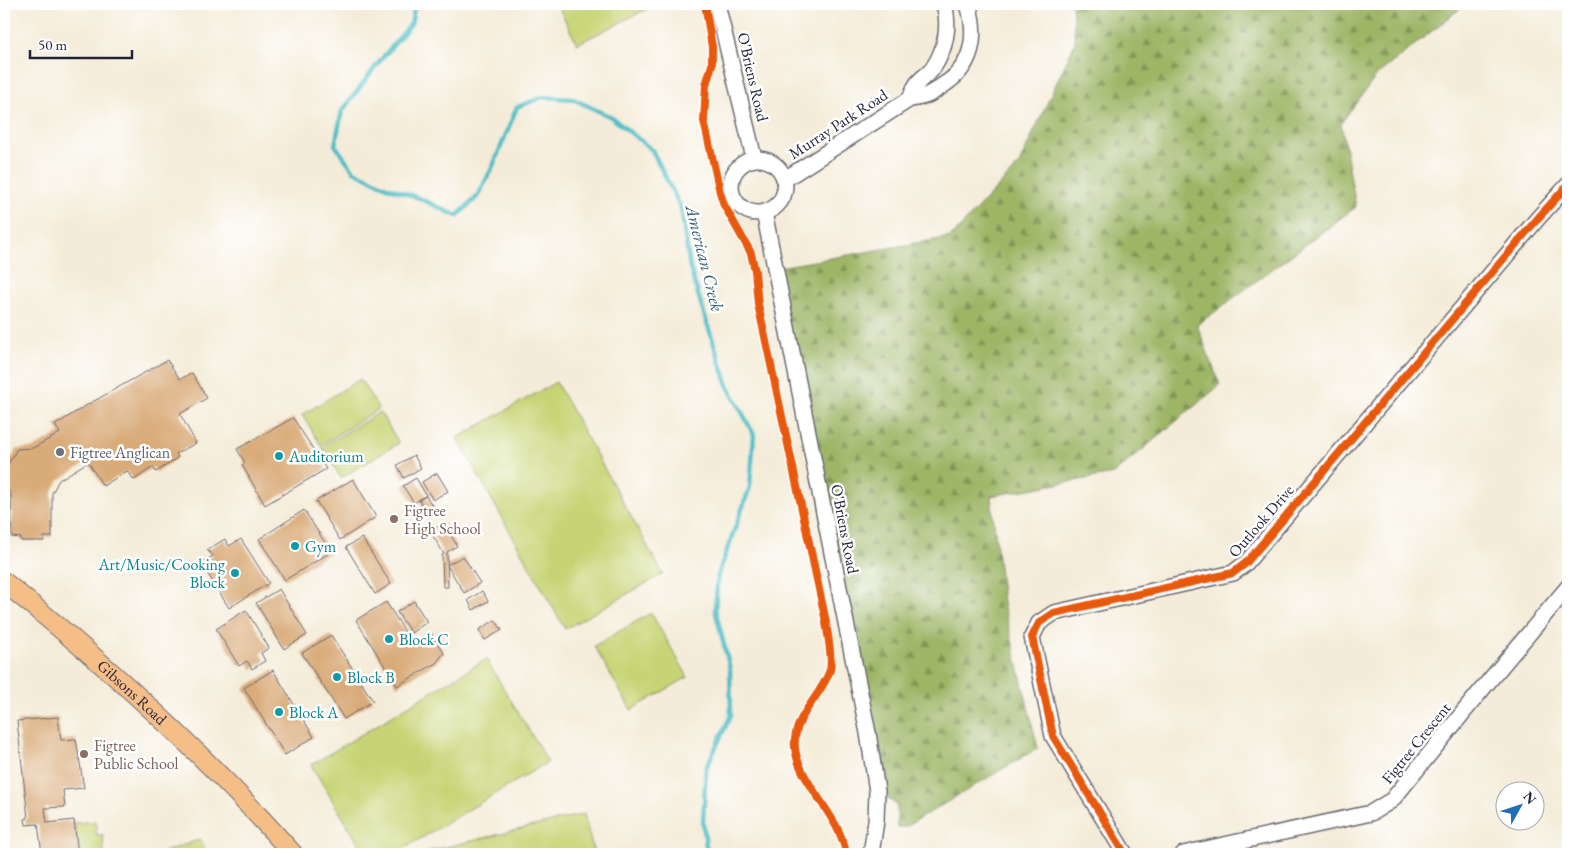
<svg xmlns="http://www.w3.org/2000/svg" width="1572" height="858" font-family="'EB Garamond',serif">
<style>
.forest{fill:url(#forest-firs);stroke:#606c50}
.park{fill:url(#park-tufts);stroke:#747b58}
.garden{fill:#c7d475;stroke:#747b58}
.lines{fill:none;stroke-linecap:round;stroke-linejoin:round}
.stream{stroke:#50bec7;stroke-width:4.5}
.building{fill:#d9ab79}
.minor-casing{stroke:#6c6972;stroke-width:18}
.major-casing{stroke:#6c6972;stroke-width:21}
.minor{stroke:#fff;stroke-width:15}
.major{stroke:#f6be87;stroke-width:19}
.cycleway-casing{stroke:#fff;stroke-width:11}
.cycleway{stroke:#e8590c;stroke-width:8}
.worship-dot{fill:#6b7280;stroke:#fff;stroke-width:2}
.culture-dot{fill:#0f9aa8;stroke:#fff;stroke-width:2}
.education-dot{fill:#8d6e63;stroke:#fff;stroke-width:2}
.labels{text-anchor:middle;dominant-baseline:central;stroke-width:5;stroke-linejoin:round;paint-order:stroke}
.street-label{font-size:16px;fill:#22223b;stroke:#fff}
.worship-label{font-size:16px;fill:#5b616d;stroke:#fff;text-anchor:start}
.culture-label{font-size:16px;fill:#0d838f;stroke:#fff;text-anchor:start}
.education-label{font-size:16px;fill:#785e54;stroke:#fff;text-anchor:start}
.water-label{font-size:18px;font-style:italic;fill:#346073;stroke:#fff}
</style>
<defs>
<pattern id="forest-firs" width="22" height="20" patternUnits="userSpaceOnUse" patternTransform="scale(1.25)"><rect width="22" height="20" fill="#9db666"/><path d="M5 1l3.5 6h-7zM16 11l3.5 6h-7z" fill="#809455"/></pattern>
<pattern id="park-tufts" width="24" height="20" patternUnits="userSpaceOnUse" patternTransform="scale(1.25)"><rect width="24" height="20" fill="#c7d475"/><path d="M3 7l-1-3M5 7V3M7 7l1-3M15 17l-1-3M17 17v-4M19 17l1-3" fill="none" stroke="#abb666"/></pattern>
</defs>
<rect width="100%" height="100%" fill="#fff"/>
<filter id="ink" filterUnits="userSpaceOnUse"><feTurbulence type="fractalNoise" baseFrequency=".02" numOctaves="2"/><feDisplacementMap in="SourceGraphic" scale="10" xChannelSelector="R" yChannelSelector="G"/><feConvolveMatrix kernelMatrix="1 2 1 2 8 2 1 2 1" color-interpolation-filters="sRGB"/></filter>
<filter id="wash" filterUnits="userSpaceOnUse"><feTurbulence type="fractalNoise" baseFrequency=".0096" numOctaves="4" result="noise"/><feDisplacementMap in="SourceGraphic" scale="20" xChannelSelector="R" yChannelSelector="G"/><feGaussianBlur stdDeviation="1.12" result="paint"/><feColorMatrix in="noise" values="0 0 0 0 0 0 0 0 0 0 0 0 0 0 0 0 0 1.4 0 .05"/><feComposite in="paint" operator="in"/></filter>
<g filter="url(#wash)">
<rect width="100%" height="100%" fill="#f4ecd8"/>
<path class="forest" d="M 1072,4 L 1466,4 L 1378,74 L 1341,123 L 1356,207 L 1197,325 L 1220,385 L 1113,474 L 991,496 L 1003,603 L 1038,748 L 905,827 L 897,827 L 897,805 L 877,791 L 774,268 L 951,237 L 1019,164 L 1075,43 Z"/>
<path class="park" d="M 95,821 L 97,835 L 103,835 L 104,854 L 78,854 L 75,823 Z"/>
<path class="garden" d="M 557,4 L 644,4 L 647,9 L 577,44 Z
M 360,379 L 379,409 L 321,445 L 302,415 Z
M 556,382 L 663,574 L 565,629 L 457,438 Z
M 380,412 L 399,443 L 341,478 L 322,447 Z
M 651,613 L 688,677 L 631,710 L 594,646 Z
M 486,659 L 548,762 L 395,854 L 365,854 L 311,765 Z
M 584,814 L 594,854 L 417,854 Z
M 201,839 L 206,854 L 158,854 Z"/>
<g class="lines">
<path class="stream" d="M 415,4 L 411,24 L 383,57 L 342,111 L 335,145 L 354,171 L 387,187 L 419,198 L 457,216 L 478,196 L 493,166 L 517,107 L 543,97 L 573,99 L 611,117 L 652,150 L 681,208 L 690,268 L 704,314 L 728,386 L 754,435 L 750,487 L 718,575 L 715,609 L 730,669 L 731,715 L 706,768 L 703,822 L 707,854"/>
</g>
<g id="blocks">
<path class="building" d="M 167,360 L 180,379 L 192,373 L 207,398 L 180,414 L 196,443 L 176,454 L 178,457 L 173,461 L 156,472 L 153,467 L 134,480 L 127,471 L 103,486 L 88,462 L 59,480 L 52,493 L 52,537 L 44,537 L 44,541 L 21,541 L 21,538 L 12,537 L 11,494 L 9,491 L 4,495 L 4,468 L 7,466 L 17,449 L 33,448 L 60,433 L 55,425 L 87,405 Z
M 293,418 L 326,469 L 265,505 L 242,465 L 245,463 L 237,449 Z
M 414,455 L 421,468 L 404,478 L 397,465 Z
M 437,473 L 448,491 L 433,500 L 422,482 Z
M 416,478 L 426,495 L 414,503 L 403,486 Z
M 353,479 L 376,517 L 340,540 L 316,501 Z
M 426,496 L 437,513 L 429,517 L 419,500 Z
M 304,510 L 331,552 L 285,580 L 259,539 Z
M 444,523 L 457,546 L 447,552 L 448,587 L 443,587 L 442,555 L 444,554 L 430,531 Z
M 362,538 L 391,584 L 375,594 L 346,547 Z
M 225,539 L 229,546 L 241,539 L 269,583 L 229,608 L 201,563 L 213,556 L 207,550 Z
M 463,556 L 480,583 L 464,593 L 447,565 Z
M 279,589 L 307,635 L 284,649 L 256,603 Z
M 482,591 L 488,601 L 473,610 L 468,600 Z
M 414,601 L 427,622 L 411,633 L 397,612 Z
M 386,602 L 413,644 L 431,633 L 444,653 L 436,663 L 397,686 L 356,620 Z
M 246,610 L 269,648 L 261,653 L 265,661 L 252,669 L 247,661 L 239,666 L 216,629 Z
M 495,620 L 502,630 L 485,640 L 479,630 Z
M 331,635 L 373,701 L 344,719 L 302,653 Z
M 273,670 L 314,737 L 285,755 L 244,688 Z
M 58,717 L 61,740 L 76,739 L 84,788 L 63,790 L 65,807 L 45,808 L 47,823 L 74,820 L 78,854 L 42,854 L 38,824 L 26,825 L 25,819 L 28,818 L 17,721 Z"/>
</g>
</g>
<g filter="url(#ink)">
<use href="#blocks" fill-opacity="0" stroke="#6c6972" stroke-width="1"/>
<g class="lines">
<defs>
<path id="minor" d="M 717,4 L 754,158
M 910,99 C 912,94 914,88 917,84 C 921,78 929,74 933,68 C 946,49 950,25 944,4
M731 186a27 27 0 1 1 54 0a27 27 0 1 1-54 0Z
M 785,179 L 910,99 C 926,97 929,95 942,86 C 973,67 978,37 968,4
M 764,212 L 868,733 L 877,791 L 876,821 L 871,854
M 1125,854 L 1053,736 L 1032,637 L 1039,623 L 1054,613 L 1233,573 L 1246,563 L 1539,217 L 1568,185
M 1183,854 L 1371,813 L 1392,800 L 1484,687 L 1568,587"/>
<g id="major">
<path id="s1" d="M 4,582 C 107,665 206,755 293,854"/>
</g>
</defs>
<use href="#minor" class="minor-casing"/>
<use href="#major" class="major-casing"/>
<use href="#minor" class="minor"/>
<use href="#major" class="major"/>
<defs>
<path id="cycleway" d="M 705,4 L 712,47 L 712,65 L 706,85 L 704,121 L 720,192 L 724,205 L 751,253 L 755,271 L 758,304 L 825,617 C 827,629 833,660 830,670 C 821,698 792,716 795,748 C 799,783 841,817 846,854
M 1125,854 L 1053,736 L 1032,637 L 1039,623 L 1054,613 L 1233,573 L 1246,563 L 1539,217 L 1568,185"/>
</defs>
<use href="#cycleway" class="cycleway-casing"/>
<use href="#cycleway" class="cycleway"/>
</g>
</g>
<circle class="worship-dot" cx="60" cy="452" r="5"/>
<g class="culture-dot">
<circle cx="279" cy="456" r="5"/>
<circle cx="295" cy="546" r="5"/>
<circle cx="235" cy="573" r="5"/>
<circle cx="389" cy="639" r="5"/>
<circle cx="337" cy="677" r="5"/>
<circle cx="279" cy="712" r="5"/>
</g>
<g class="education-dot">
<circle cx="394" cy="519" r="5"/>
<circle cx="84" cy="754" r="5"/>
</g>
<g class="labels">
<g class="street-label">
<text transform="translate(753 77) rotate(77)">O'Briens Road</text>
<text transform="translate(838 124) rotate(-33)">Murray Park Road</text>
<text transform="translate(1261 521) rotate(-49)">Outlook Drive</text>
<text transform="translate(845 529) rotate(79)">O'Briens Road</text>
<text stroke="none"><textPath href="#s1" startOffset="169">Gibsons Road</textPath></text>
<text transform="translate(1416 743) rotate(-51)">Figtree Crescent</text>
</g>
<g class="worship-label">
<text x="70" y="452">Figtree Anglican</text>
</g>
<g class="culture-label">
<text x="289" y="456">Auditorium</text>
<text x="305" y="546">Gym</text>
<text x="225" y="564" text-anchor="end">Art/Music/Cooking<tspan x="225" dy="18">Block</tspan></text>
<text x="399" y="639">Block C</text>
<text x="347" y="677">Block B</text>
<text x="289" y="712">Block A</text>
</g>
<g class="education-label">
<text x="404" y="510">Figtree<tspan x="404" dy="18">High School</tspan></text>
<text x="94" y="745">Figtree<tspan x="94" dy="18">Public School</tspan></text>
</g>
<g class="water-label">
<text transform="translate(705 258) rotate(76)">American Creek</text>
</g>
</g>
<rect width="1572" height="858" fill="none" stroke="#fff" stroke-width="20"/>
<g transform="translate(1520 806) rotate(50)"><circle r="24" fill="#ffffff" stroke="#a7a7b1"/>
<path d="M0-4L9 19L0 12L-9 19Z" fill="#1f6fb2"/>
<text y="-8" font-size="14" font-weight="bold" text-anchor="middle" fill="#22223b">N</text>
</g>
<path d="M30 50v8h102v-8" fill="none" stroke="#22223b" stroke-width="2.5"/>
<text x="38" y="50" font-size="15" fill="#22223b" stroke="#ffffff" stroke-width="4" paint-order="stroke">50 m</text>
</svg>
